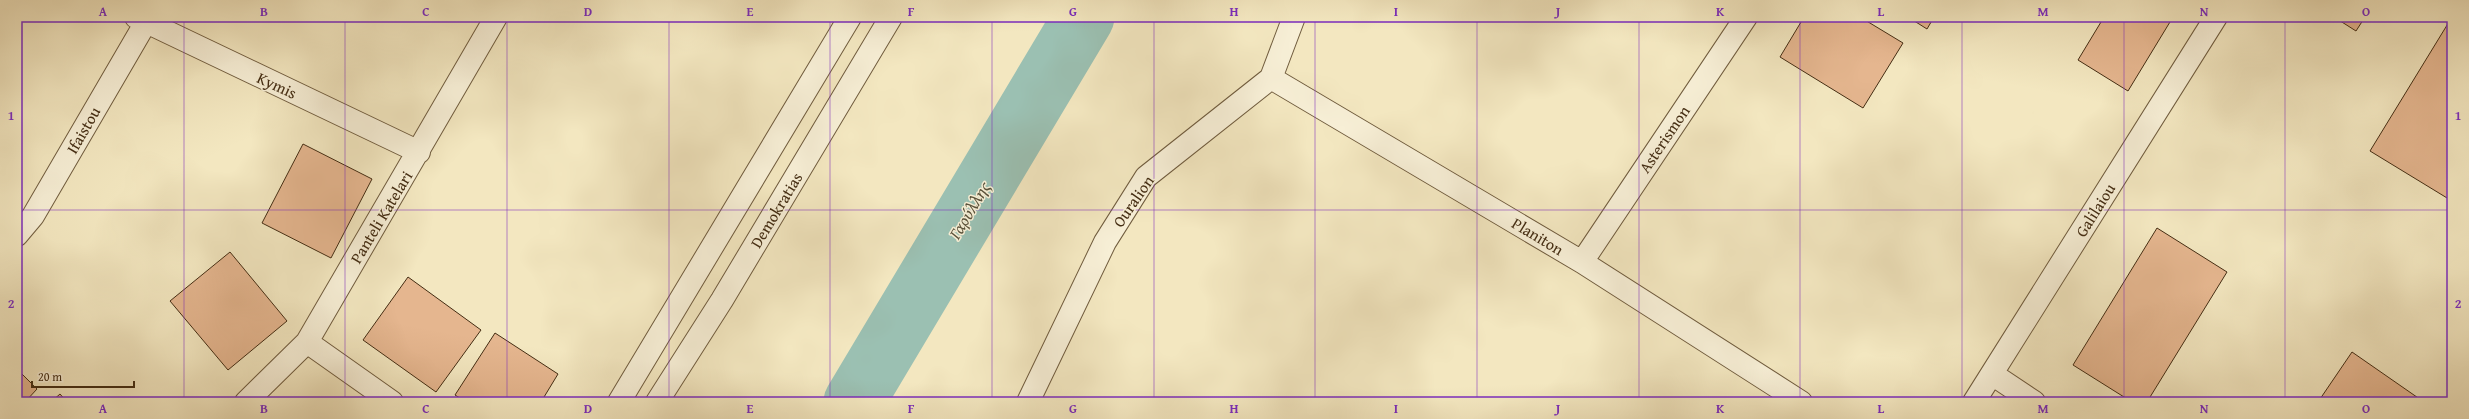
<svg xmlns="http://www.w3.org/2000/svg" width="2469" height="419" font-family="'Gentium Book Plus',serif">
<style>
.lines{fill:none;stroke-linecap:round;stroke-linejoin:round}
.river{stroke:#9bc0b2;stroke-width:61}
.building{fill:#e5b68f;stroke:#442d13}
.minor-casing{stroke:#705c3e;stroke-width:24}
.minor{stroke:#f7efd6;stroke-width:22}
.grid{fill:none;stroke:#7b2cbf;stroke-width:1;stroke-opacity:0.55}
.labels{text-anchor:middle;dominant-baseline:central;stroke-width:3;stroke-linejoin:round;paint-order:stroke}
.street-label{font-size:16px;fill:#442d13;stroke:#f7efd6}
.water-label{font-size:17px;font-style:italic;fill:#5a523b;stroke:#f7efd6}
.neatline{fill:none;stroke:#7b2cbf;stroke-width:1.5}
.grid-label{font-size:13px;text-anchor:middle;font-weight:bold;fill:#7b2cbf}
</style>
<rect width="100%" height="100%" fill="#f3e7c0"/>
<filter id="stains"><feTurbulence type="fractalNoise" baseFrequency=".005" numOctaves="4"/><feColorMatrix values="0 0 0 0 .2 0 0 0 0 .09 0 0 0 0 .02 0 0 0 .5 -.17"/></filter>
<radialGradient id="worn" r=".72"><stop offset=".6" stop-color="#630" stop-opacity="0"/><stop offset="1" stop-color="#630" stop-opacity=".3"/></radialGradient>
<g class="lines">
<path class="river" d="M 854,402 L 1084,17"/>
</g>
<path class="building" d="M 1804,17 L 1860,17 L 1903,43 L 1863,108 L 1780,57 Z
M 1908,17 L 1934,17 L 1927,29 Z
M 2104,17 L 2173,17 L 2128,91 L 2078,60 Z
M 2334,17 L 2365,17 L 2356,31 Z
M 2452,17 L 2452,201 L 2370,151 Z
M 303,144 L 372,179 L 331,258 L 262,223 Z
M 2157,228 L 2227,272 L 2147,402 L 2132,402 L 2073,365 Z
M 230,252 L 287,321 L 228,370 L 170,301 Z
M 408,277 L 481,330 L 436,392 L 363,340 Z
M 495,333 L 558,374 L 541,402 L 466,402 L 455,395 Z
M 2352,352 L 2424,402 L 2318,402 Z
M 17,369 L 37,389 L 25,402 L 17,402 Z
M 60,394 L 67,402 L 51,402 Z"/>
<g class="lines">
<defs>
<path id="minor" d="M 136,17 L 419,152
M 1271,78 L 1582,262 L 1801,402
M 17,235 L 33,216 L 146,22
M 1582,262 L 1746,17
M 307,342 L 392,402
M 1992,374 L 2034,402
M 246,402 L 307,342 L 496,17
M 619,402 L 850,17
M 657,402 L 722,300 L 891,17
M 1028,402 L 1105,242 L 1146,177 L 1271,78 L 1294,17
M 1974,402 L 2216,17"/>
</defs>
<use href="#minor" class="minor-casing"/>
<use href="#minor" class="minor"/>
</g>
<path class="grid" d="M 184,17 L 184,402M 345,17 L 345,402M 507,17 L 507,402M 669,17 L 669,402M 830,17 L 830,402M 992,17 L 992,402M 1154,17 L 1154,402M 1315,17 L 1315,402M 1477,17 L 1477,402M 1639,17 L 1639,402M 1800,17 L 1800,402M 1962,17 L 1962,402M 2124,17 L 2124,402M 2285,17 L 2285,402M 17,210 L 2452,210"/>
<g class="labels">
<g class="street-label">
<text transform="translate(277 85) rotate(25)">Kymis</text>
<text transform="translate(83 130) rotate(-60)">Ifaistou</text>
<text transform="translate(1664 139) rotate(-56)">Asterismon</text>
<text transform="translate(1133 201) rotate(-55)">Ouralion</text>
<text transform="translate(776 210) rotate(-59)">Demokratias</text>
<text transform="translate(2095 210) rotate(-58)">Galilaiou</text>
<text transform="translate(381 217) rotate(-59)">Panteli Katelari</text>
<text transform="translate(1538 236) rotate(31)">Planiton</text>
</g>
<g class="water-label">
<text transform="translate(969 210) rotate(-59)">Γαρύλλης</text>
</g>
</g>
<rect width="2469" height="419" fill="none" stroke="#f3e7c0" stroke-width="44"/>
<path d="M32 381v6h102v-6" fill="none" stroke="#442d13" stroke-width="2"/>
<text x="38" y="381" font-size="12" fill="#442d13" stroke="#f7efd6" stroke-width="3" paint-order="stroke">20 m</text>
<rect x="22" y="22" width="2425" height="375" class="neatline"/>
<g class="grid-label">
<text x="103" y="16">A</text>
<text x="264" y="16">B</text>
<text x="426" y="16">C</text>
<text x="588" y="16">D</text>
<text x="750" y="16">E</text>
<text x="911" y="16">F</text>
<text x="1073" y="16">G</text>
<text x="1234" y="16">H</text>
<text x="1396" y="16">I</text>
<text x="1558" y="16">J</text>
<text x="1720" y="16">K</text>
<text x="1881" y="16">L</text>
<text x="2043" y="16">M</text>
<text x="2204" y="16">N</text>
<text x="2366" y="16">O</text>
<text x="11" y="120">1</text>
<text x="2458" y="120">1</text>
<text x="11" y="308">2</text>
<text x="2458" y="308">2</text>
<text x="103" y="413">A</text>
<text x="264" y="413">B</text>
<text x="426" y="413">C</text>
<text x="588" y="413">D</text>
<text x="750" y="413">E</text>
<text x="911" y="413">F</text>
<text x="1073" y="413">G</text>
<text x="1234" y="413">H</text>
<text x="1396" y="413">I</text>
<text x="1558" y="413">J</text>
<text x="1720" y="413">K</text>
<text x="1881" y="413">L</text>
<text x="2043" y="413">M</text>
<text x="2204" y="413">N</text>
<text x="2366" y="413">O</text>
</g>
<rect width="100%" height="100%" filter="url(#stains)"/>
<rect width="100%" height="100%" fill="url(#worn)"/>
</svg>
